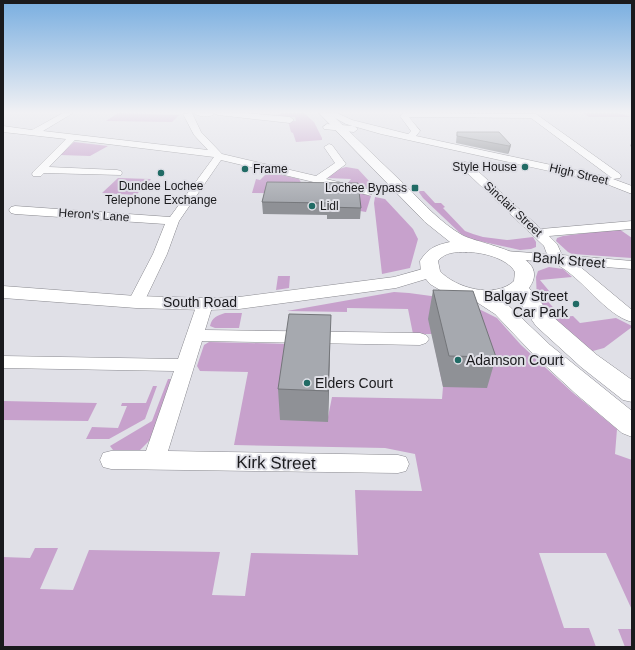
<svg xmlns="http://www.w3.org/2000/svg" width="635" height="650" font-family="Helvetica,sans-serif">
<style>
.green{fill:#c7a1cc}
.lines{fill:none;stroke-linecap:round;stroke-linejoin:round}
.minor-casing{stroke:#89898f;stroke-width:1}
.tertiary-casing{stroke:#89898f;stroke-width:1}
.primary-casing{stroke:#89898f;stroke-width:1}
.minor{fill:#fff;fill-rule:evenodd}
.tertiary{fill:#fff;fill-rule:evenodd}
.primary{fill:#fff;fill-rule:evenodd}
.wall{fill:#8f9196}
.shaded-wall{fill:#74767a}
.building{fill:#a6a9af;stroke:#74767a}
.poi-dot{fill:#216b65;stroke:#e0e0e7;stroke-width:1.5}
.labels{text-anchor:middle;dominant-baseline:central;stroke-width:4;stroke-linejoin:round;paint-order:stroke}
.far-poi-label{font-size:12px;fill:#1a1a1d;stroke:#e0e0e7;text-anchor:end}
.far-street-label{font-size:12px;fill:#1a1a1d;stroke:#e0e0e7}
.street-label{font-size:14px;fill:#1a1a1d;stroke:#e0e0e7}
.poi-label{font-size:14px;fill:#1a1a1d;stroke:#e0e0e7;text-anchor:start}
.near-street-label{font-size:17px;fill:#1a1a1d;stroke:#e0e0e7}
</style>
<rect width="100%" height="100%" fill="#e0e0e7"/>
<path class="green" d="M 118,113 L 179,115 L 172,122 L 106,121 Z
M 282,113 L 304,113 L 314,122 L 322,138 L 322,140 L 296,142 L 293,133 L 291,132 L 288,121 L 296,121 L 295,117 L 277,116 Z
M 583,113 L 617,113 L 632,117 L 589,117 Z
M 74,142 L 108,146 L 90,156 L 60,155 Z
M 346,167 L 358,169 L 380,193 L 352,186 L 348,183 L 351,179 L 327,178 L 339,169 Z
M 268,172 L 299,179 L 302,184 L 333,186 L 367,194 L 366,195 L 371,196 L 366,212 L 360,211 L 358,194 L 252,193 L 256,179 L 260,180 Z
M 118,178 L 151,179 L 136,195 L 102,193 Z
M 418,191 L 424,191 L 435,203 L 441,203 L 445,207 L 443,208 L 465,231 L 473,234 L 483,237 L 507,240 L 533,237 L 536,242 L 536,247 L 531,249 L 520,250 L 470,239 L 461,234 L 423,198 Z
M 375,197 L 385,199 L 413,229 L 418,239 L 410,268 L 382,274 L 374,203 Z
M 619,229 L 632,238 L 632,258 L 572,254 L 568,252 L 556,241 L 557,238 L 563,236 Z
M 549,267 L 563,269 L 572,277 L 540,280 L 550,292 L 540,293 L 562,317 L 573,316 L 580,323 L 616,318 L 632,326 L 632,327 L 604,348 L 589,352 L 544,313 L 537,301 L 536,277 L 538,271 Z
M 278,276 L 290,276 L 289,288 L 276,290 Z
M 394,292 L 409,293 L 446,298 L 481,310 L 497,318 L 521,345 L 572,392 L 617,429 L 615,454 L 632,460 L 632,610 L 606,553 L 539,553 L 564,628 L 589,628 L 596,647 L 3,647 L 3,557 L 30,558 L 35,548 L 58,548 L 40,589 L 73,590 L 89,550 L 220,552 L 212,595 L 245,596 L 251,553 L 358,555 L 355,490 L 422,491 L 415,454 L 385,448 L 234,445 L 248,372 L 200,371 L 197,366 L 204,345 L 209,342 L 290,344 L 327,422 L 332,397 L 442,399 L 443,387 L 432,334 L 413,334 L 408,309 L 347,308 L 347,312 L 287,311 Z
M 225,313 L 242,313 L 239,328 L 215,328 L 210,326 C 212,317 217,316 225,313 Z
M 168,379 L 171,379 L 150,440 L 140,450 L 113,450 L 110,446 L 152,421 Z
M 153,386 L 157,386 L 145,419 L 109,439 L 86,439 L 92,427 L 118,428 L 127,406 L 121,406 L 122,403 L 146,403 Z
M 3,401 L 97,403 L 88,421 L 3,420 Z
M 618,629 L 632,629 L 632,647 L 625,647 Z"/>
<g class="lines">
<defs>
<path id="minor" d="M 63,113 L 73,113 L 43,131 L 208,150 L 194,135 L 183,114 L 192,113 L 201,132 L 222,154 L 316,176 L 335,163 L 324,147 L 329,144 L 332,145 L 346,164 L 326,179 L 372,190 L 374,192 L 372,194 L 368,195 L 221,160 L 179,221 L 167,254 L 144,302 L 142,305 L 136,307 L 130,305 L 128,302 L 153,254 L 165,224 L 15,214 L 11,213 L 9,210 L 11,207 L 15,206 L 170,217 L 214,157 L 75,140 L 49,167 L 117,170 L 121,171 L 122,173 L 121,175 L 44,173 L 41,176 L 33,176 L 32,174 L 33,172 L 66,139 L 3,132 L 3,126 L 32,130 Z
M 194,113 L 213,113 L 214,114 C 210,118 198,117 194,113 Z
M 214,113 L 244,113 L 290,117 L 294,120 L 290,123 L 218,115 Z
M 326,113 L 337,113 L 352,120 L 408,134 L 411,131 L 400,116 L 403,113 L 536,114 L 620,174 L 621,176 L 620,178 L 613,179 L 632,186 L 632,194 L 604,183 L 381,134 L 346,124 ZM 409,117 L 531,118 L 612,178 L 416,136 L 420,131 Z
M 327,124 L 354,126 L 358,129 L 354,132 L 324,129 L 323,127 Z
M 465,162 L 469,163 L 541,229 L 632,221 L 631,229 L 549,236 L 557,244 L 562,255 L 632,261 L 632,269 L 578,265 L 632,310 L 632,322 C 605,315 583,278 556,264 C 545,259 515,262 501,258 L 499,255 L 501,252 L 506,251 L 547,254 L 544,246 L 461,167 L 460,165 Z
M 205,299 L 211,301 L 213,304 L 205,330 L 420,333 L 426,335 L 429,339 L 426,343 L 420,345 L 202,341 L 168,451 L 398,455 L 406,457 L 409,464 L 406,471 L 398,473 L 111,469 L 103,467 L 100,460 L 103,453 L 111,451 L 146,451 L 174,371 L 3,368 L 3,356 L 178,359 L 197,304 L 199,301 Z"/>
<path id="tertiary" d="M 430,267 L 436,268 L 439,272 L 436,276 L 396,288 L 239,309 L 205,310 L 136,308 L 3,298 L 3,286 L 136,296 L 205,298 L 239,297 L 394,277 Z"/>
<path id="primary" d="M 319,113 L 330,113 C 356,138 381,162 407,187 C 424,204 441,223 462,235 C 480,245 554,253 529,288 L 552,316 L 597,355 L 632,380 L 632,402 L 623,400 L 581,367 L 536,326 L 516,297 L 502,301 L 509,306 L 550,345 L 632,411 L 632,437 L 622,433 L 576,394 L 534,355 L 495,314 L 475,301 L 445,293 L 430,284 L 421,273 L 420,261 C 428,248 436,245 450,242 L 425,222 ZM 466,252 C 482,252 507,258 515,272 L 514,281 C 495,299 455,288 440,271 L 438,261 C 445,252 456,252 466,252 Z"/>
</defs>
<use href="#minor" class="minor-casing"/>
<use href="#tertiary" class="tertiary-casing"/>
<use href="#primary" class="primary-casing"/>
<use href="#minor" class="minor"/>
<use href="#tertiary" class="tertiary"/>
<use href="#primary" class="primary"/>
</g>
<path class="wall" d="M 457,132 L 511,145 L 509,152 L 508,154 L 456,143 Z
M 632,141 L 632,147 L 630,146 Z
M 267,182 L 361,208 L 360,219 L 327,219 L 327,215 L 263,214 L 262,202 Z
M 433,290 L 496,357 L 487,388 L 443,387 L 428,319 Z
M 330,345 L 328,422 L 280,420 L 278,389 Z"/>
<path class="shaded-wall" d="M 511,145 L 509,152 L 508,154 L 509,146 Z
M 331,315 L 330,345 L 328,422 L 328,391 Z"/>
<path class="building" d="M 457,132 L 499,132 L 511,145 L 509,146 L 457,136 Z
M 267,182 L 358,183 L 361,208 L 327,207 L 327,203 L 262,202 Z
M 433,290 L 473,291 L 496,357 L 449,356 Z
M 289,314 L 331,315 L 328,391 L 278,389 Z"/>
<linearGradient id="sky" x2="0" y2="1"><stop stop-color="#79aee0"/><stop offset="0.55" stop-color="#f1f1f4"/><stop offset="1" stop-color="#f1f1f4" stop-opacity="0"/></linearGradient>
<rect width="635" height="204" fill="url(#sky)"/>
<g class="poi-dot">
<circle cx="525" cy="167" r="4"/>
<circle cx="245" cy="169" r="4"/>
<circle cx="161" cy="173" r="4"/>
<rect x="411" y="184" width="8" height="8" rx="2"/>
<circle cx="312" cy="206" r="4"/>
<circle cx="576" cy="304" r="4"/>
<circle cx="458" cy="360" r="4"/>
<circle cx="307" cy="383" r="4"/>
</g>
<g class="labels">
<g class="far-poi-label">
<text x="517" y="167">Style House</text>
<text x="253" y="169" text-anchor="start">Frame</text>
<text x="161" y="186" text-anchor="middle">Dundee Lochee<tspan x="161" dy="14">Telephone Exchange</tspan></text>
<text x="407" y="188">Lochee Bypass</text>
<text x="320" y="206" text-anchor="start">Lidl</text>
</g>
<g class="far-street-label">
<text transform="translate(579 174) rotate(13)">High Street</text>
<text transform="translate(513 209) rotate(43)">Sinclair Street</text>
<text transform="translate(94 215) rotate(4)">Heron's Lane</text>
</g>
<g class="street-label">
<text transform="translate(569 260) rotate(5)">Bank Street</text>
<text x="200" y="302">South Road</text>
</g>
<g class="poi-label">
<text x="568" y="296" text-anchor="end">Balgay Street<tspan x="568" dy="16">Car Park</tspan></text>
<text x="466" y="360">Adamson Court</text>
<text x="315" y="383">Elders Court</text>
</g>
<g class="near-street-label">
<text transform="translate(276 463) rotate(1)">Kirk Street</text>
</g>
</g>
<rect width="635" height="650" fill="none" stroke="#1a1a1d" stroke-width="8"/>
</svg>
